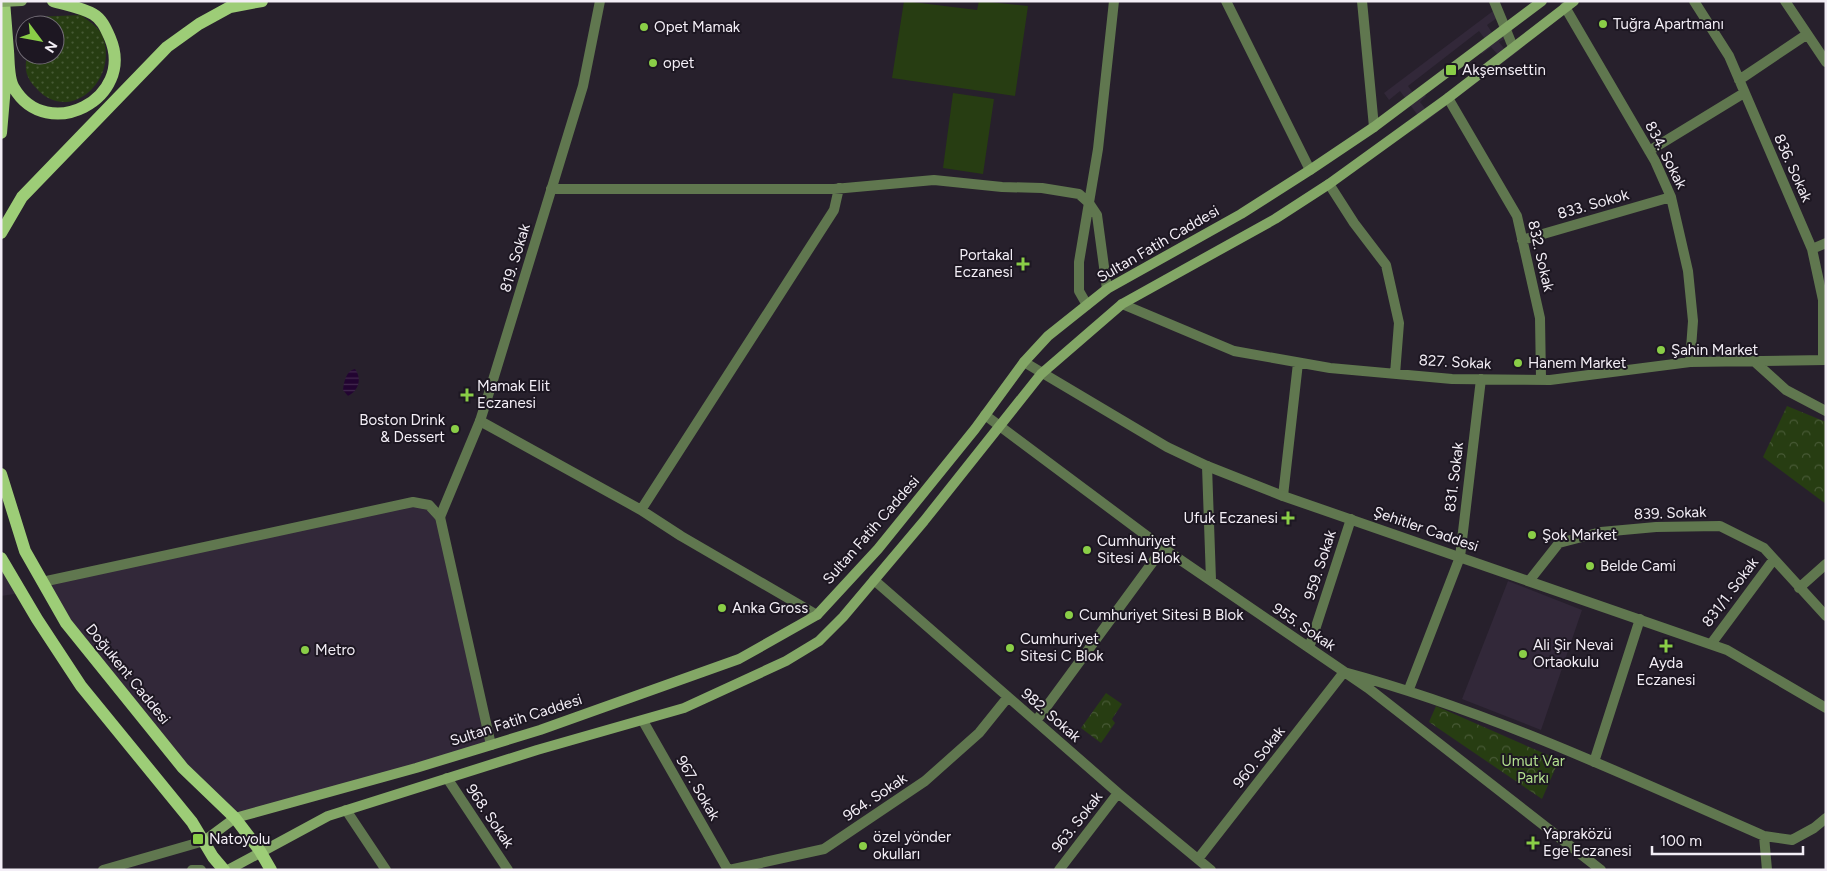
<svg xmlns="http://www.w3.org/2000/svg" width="1827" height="871" font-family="Figtree,sans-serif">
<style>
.built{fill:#322839;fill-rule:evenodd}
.grass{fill:url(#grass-dots)}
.park{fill:url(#park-crowns)}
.pitch{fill:#273d12}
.water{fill:url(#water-rules)}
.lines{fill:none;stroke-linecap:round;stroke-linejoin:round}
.minor{stroke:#60774f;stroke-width:10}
.tertiary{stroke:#60774f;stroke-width:10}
.secondary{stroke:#83a766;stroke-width:10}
.primary{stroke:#9dcd77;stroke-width:12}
.secondary-bridge{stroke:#83a766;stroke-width:10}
.poi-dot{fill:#8ace47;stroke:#1d1722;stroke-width:2}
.labels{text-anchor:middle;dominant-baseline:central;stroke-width:4;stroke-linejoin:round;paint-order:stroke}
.poi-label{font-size:15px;fill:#f3eef6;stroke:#1d1722;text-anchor:start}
.street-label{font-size:15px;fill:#f3eef6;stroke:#1d1722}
.park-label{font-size:15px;fill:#b2df8e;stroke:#1d1722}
</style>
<defs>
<pattern id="grass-dots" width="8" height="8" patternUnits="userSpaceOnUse" patternTransform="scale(1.25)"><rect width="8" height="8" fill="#273d12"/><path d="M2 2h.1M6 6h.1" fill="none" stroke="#475935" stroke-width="1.8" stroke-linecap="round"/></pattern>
<pattern id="park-crowns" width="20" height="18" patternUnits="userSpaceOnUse" patternTransform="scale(1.25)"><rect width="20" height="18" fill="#273d12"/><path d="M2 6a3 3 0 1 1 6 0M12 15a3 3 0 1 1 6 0" fill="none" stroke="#475935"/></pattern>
<pattern id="water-rules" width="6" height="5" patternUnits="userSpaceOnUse" patternTransform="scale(1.25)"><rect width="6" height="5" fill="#220431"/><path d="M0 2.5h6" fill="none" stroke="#43294f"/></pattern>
</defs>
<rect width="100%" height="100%" fill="#27202c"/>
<path class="built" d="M 1493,11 L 1497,18 L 1487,25 L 1493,34 L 1498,30 L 1499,25 L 1513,28 L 1512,35 L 1499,42 L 1506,51 L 1516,44 L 1521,49 L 1413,131 L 1408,125 L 1419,117 L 1400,91 L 1389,100 L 1384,93 ZM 1479,31 L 1485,39 L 1476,46 L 1482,54 L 1491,47 L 1499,56 L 1427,111 L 1420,102 L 1426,96 L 1421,89 L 1414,94 L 1408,86 Z
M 413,502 L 429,505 L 440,517 L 491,745 L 235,818 L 183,768 L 42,582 Z
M 1,558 L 21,593 L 1,596 Z
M 1508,581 L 1582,610 L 1541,730 L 1462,699 Z"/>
<path class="grass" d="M 81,15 C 87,20 97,26 101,33 C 122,77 71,126 37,89 C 26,78 24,70 27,55 L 55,55 L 55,25 L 32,25 L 34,17 Z"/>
<path class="park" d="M 1787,406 L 1826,422 L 1826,504 L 1763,457 Z
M 1106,693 L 1122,704 L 1112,719 L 1115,723 L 1101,743 L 1081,728 Z
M 1436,706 L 1559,760 L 1542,799 L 1429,722 Z"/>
<path class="pitch" d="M 904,1 L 977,10 L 979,1 L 1028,6 L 1015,96 L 892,78 Z
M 953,93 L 994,99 L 983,174 L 943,168 Z"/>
<path class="water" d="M 355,369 C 362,379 359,390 348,396 L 343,390 C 344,381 346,371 355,369 Z"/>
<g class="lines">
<path class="minor" d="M 1226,1 L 1310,170
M 1362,1 L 1374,127
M 1494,1 L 1513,47
M 1694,1 L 1729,56 L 1812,249 L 1823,300 L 1823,360
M 1785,1 L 1826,62
M 1565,7 L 1655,161 L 1671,197 L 1688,271 L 1693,321 L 1690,362
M 1739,80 L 1806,35
M 1448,98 L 1517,216 L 1540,318 L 1541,379
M 1649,151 L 1744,93
M 1329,184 L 1354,223 L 1386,265 L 1399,323 L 1395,374
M 551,189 L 834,189 L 934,180 L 1002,187 L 1042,188 L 1079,194 L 1089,203 L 1097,215 L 1107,289
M 1522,240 L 1671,197
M 1812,249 L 1826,243
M 1122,304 L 1234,351 L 1330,368 L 1452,379 L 1550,380 L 1690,362 L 1826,360
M 1087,305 L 1079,291 L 1079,262 L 1098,149 L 1114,1
M 1755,362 L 1786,390 L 1826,411
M 985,415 L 1163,548 L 1368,688 L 1601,870
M 480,421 L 641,510 L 681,536 L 817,615
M 1207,466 L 1211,580
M 1283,496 L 1298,363
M 641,510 L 834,210 L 839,188
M 874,580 L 1118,793 L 1211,870
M 1529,581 L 1559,543 L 1601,532 L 1656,527 L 1720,526 L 1764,548 L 1826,616
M 42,582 L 413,502 L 429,505 L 440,517 L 491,745
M 1799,588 L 1826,564
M 1711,644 L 1774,559
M 1309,648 L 1351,519
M 1409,689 L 1460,557 L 1481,379
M 643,721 L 728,870
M 1036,721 L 1163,548
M 1594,762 L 1640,619
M 447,778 L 508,870
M 346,810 L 386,870
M 1764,836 L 1767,870
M 1198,859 L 1344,672 C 1489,711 1627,776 1764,836 L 1792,840 L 1814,828 L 1826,818
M 729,870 L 824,849 L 925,781 L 979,733 L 1008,697
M 1059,870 L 1118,793"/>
<path class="tertiary" d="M 1024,362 L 1167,447 L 1207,466 L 1283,496 L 1727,650 L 1826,708
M 440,517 L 480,421 L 493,380 L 583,86 L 600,1
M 103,870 L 204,841
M 192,870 L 201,870"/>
<path class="secondary" d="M 204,841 L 235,818 L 416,768 L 540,730 L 739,659 L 817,615 L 878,549 L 975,429 L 1024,362 L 1048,336 L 1107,289 L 1241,214 L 1310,170 L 1374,127 L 1542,1
M 228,870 L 328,816 L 537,750 L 684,708 L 786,661 L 819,641 L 843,617 L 924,521 L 1041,374 L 1122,304 L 1275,219 L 1329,184 L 1448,98 L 1574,1"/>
<path class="primary" d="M 8,51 C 9,61 8,79 14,88 C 47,144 136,99 110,38 C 106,29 102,19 93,14 C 80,7 66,5 53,1
M 1,133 L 8,51 L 4,1
M 1,233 L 22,197 L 167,47 L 199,24 L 230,7 L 262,1
M 1,474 L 25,551 L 66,623 L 183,768 L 235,818 L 260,851 L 271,870
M 1,558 L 37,619 L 81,686 L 192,822 L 213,857 L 224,870"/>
<path class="secondary-bridge" d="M 1,2 L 22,1"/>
</g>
<g class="poi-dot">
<circle cx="1603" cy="24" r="5"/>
<circle cx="644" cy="27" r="5"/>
<circle cx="653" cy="63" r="5"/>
<rect x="1445" y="64" width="12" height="12" rx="2.5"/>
<path d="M1020.5 256.5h5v5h5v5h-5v5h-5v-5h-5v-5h5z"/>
<circle cx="1661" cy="350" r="5"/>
<circle cx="1518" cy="363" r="5"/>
<path d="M464.5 387.5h5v5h5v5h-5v5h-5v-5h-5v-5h5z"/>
<circle cx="455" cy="429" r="5"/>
<path d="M1285.5 510.5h5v5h5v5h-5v5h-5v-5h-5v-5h5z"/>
<circle cx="1532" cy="535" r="5"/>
<circle cx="1087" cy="550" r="5"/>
<circle cx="1590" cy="566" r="5"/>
<circle cx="722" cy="608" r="5"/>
<circle cx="1069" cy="615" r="5"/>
<path d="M1663.5 638.5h5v5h5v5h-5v5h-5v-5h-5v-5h5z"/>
<circle cx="1010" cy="648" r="5"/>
<circle cx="305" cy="650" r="5"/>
<circle cx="1523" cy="654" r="5"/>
<rect x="192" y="833" width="12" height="12" rx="2.5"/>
<path d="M1530.5 835.5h5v5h5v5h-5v5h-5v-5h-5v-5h5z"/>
<circle cx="863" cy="846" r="5"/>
</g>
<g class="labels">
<g class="poi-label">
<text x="1613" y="24">Tuğra Apartmanı</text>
<text x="654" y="27">Opet Mamak</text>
<text x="663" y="63">opet</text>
<text x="1462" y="70">Akşemsettin</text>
<text x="1013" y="255" text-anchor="end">Portakal<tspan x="1013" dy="17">Eczanesi</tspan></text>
<text x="1671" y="350">Şahin Market</text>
<text x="1528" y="363">Hanem Market</text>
<text x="477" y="386">Mamak Elit<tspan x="477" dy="17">Eczanesi</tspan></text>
<text x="445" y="420" text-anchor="end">Boston Drink<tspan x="445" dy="17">&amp; Dessert</tspan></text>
<text x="1278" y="518" text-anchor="end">Ufuk Eczanesi</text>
<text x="1542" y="535">Şok Market</text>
<text x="1097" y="541">Cumhuriyet<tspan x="1097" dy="17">Sitesi A Blok</tspan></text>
<text x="1600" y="566">Belde Cami</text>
<text x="732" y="608">Anka Gross</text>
<text x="1079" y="615">Cumhuriyet Sitesi B Blok</text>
<text x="1020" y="639">Cumhuriyet<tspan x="1020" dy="17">Sitesi C Blok</tspan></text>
<text x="1533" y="645">Ali Şir Nevai<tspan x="1533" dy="17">Ortaokulu</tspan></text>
<text x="315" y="650">Metro</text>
<text x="1666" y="663" text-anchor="middle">Ayda<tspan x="1666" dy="17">Eczanesi</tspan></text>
<text x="1543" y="834">Yapraközü<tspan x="1543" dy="17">Ege Eczanesi</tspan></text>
<text x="873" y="837">özel yönder<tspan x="873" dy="17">okulları</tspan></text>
<text x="209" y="839">Natoyolu</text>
</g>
<g class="street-label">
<text transform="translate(1666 155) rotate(63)">834. Sokak</text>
<text transform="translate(1793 168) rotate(66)">836. Sokak</text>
<text transform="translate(1593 204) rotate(-16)">833. Sokok</text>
<text transform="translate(1158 244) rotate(-30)">Sultan Fatih Caddesi</text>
<text transform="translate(1541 256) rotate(77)">832. Sokak</text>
<text transform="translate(515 258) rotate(-73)">819. Sokak</text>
<text transform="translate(1455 362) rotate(3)">827. Sokak</text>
<text transform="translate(1454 477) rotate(-83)">831. Sokak</text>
<text transform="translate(1670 513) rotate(-2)">839. Sokak</text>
<text transform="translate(1426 529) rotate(19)">Şehitler Caddesi</text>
<text transform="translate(871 530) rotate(-49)">Sultan Fatih Caddesi</text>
<text transform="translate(1320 565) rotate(-72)">959. Sokak</text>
<text transform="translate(1730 592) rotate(-53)">831/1. Sokak</text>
<text transform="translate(1304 627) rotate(34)">955. Sokak</text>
<text transform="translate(128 674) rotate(51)">Doğukent Caddesi</text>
<text transform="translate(1051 715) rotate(41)">982. Sokak</text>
<text transform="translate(516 720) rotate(-18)">Sultan Fatih Caddesi</text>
<text transform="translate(1259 757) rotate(-52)">960. Sokak</text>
<text transform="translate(698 788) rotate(60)">967. Sokak</text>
<text transform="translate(875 797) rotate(-34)">964. Sokak</text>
<text transform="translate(490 816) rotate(56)">968. Sokak</text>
<text transform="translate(1077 822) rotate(-52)">963. Sokak</text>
</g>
<g class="park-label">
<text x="1533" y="761">Umut Var<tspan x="1533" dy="17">Parkı</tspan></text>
</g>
</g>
<rect width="1827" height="871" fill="none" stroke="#f3eef6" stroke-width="5"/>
<g transform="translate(40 40) rotate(122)"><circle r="24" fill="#1d1722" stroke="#736d77"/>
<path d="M0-4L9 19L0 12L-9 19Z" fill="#8ace47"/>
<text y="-8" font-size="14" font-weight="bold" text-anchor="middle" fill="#f3eef6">N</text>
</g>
<path d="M1652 846v8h151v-8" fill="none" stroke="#f3eef6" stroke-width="2.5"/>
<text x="1660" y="846" font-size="15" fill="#f3eef6" stroke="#1d1722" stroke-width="4" paint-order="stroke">100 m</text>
</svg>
